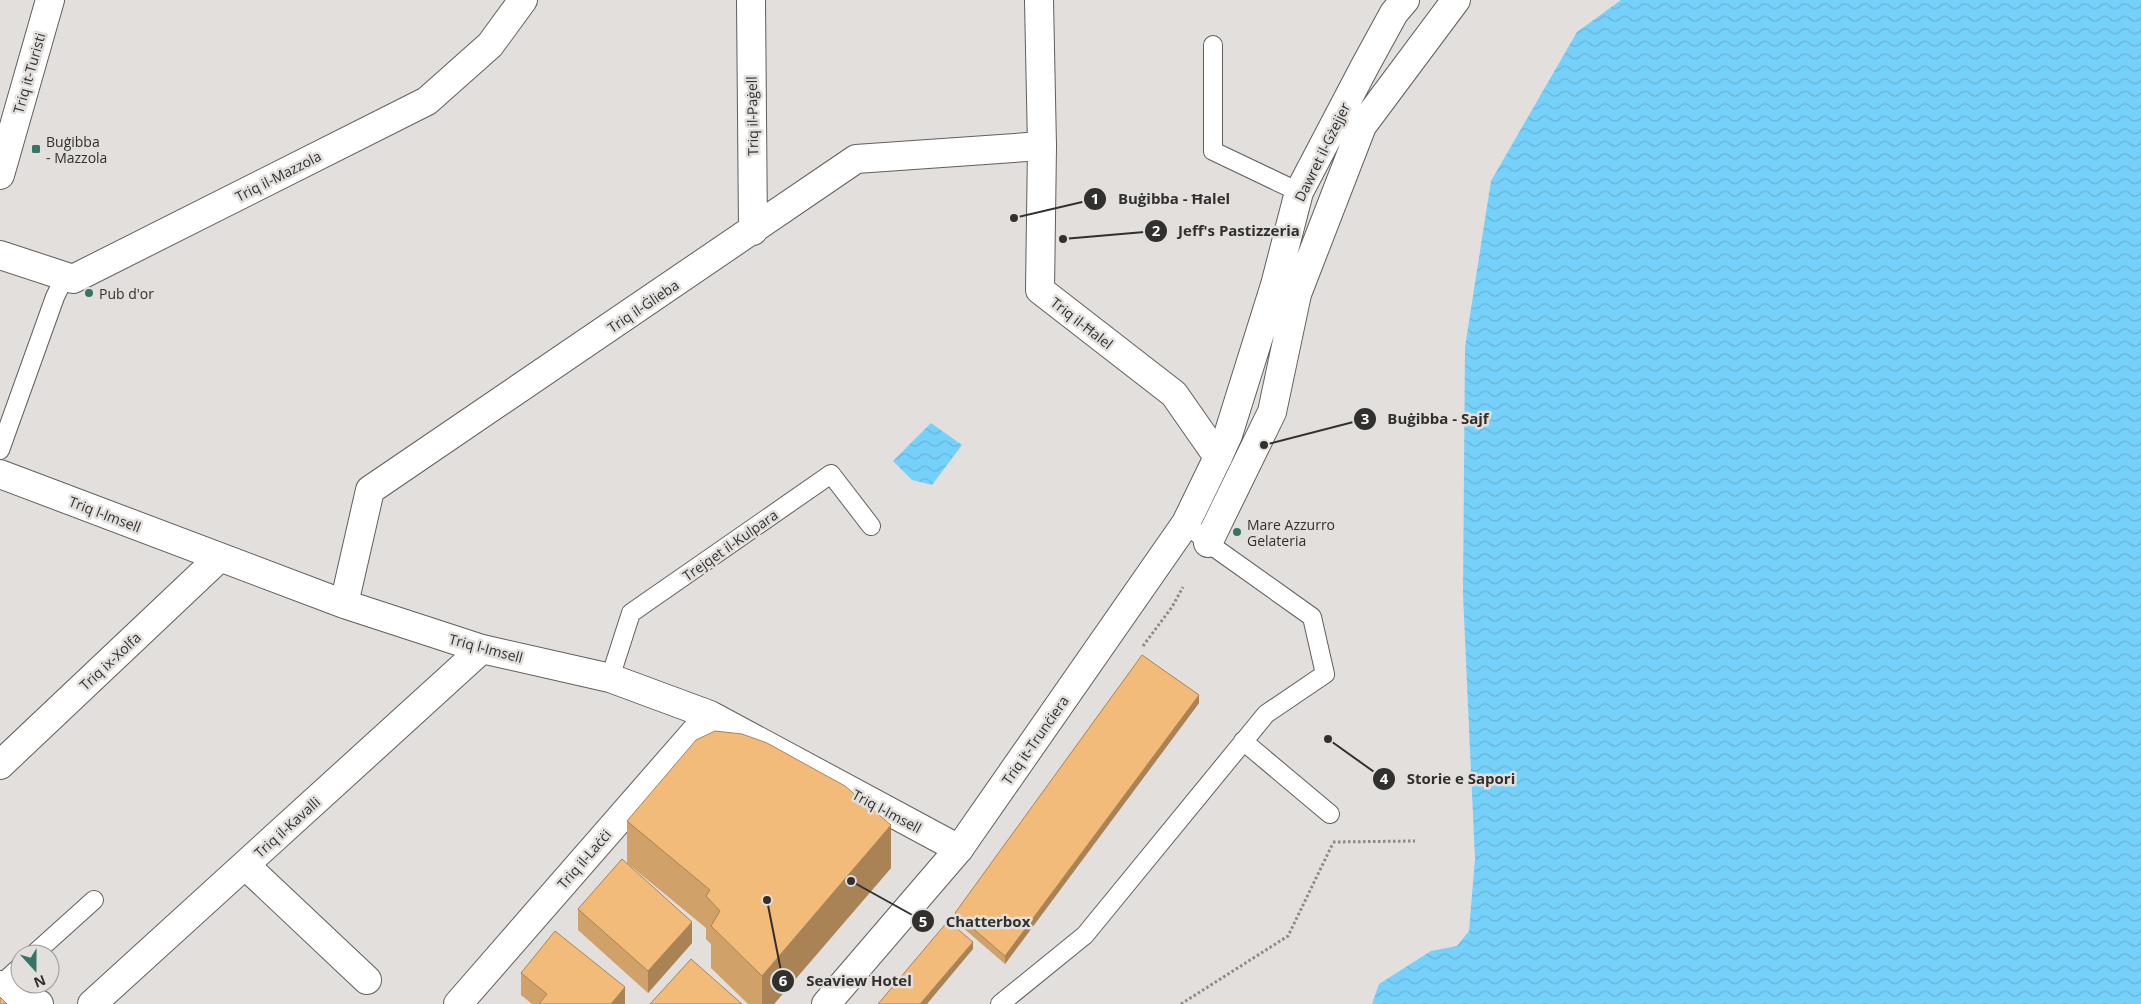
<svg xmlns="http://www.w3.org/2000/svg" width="2141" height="1004" font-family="'Open Sans',sans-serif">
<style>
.water{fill:url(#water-waves)}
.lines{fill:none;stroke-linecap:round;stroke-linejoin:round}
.lane-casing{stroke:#615e5b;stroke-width:20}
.street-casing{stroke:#615e5b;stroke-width:30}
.secondary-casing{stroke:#615e5b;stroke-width:30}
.path{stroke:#8c8a88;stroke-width:3;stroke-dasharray:2.5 2.5;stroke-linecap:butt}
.lane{stroke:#fff;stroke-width:18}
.street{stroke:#fff;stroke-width:28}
.secondary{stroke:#fff;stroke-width:28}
.wall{fill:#d0a169}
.shaded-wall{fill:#a98355}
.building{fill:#f2bb7a;stroke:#a98355}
.poi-dot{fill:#347565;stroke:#e2dfdc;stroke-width:2}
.labels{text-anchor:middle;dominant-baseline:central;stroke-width:5;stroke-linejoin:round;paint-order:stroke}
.street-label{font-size:14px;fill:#32302f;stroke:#e2dfdc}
.poi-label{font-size:14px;fill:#32302f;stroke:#e2dfdc;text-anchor:start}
.leader{fill:none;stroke:#32302f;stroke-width:2}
.callout-dot{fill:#32302f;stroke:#e2dfdc;stroke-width:2}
.mark-label{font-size:15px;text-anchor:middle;font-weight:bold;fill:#fff}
.callout-label{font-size:15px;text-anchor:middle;font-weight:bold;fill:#32302f;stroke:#e2dfdc;stroke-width:5;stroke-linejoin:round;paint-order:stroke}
</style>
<defs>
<pattern id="water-waves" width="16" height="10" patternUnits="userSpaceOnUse" patternTransform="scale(1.25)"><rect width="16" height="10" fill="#76d1fa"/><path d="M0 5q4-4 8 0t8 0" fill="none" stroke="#67b4d7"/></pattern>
</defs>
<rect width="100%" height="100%" fill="#e2dfdc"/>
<path class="water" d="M 1621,0 L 2141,0 L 2141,1004 L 1372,1004 L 1379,984 L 1431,951 L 1457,946 L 1469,931 L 1475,859 L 1463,595 L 1465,347 L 1491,181 L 1577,32 Z
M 931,423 L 962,445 L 932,485 L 912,480 L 893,461 Z"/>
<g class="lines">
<defs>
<path id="lane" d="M 1213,45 L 1213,151 L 1299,192
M 0,450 L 55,297 L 65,276
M 610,678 L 631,613 L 831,474 L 871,526
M 1243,741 L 1330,814
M 34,954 L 94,900
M 0,985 L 20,967
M 1000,1004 L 1085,935 L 1266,714 L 1325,674 L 1312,617 L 1208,543 L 1186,523"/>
<path id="street" d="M 751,0 L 753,231
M 0,175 L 50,0
M 0,255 L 73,279 L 427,101 L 490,45 L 523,0
M 1218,457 L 1228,435 L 1275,285 L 1299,192 L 1365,66 L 1394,13 L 1405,0
M 0,474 L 344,604 L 482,649 L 610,678 L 710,715 L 959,849
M 1208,543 L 1272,412 L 1297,294 L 1362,126 L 1456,0
M 344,604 L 370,490 L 856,159 L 1042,146
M 0,765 L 219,558
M 245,865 L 367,980
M 0,985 L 39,1004
M 92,1004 L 482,649
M 458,1004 L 710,715"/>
<path id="secondary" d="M 826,1004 L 959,849 L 1186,523 L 1218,457 L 1174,394 L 1040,290 L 1042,146 L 1039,0"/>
</defs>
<use href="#lane" class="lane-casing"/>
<use href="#street" class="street-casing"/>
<use href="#secondary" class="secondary-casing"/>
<path class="path" d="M 1143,646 L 1172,607 L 1183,587
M 1333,842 L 1415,841
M 1181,1004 L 1288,936 L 1333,843"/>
<use href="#lane" class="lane"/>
<use href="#street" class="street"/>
<use href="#secondary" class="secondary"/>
</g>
<path class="wall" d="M 1199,703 L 1005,964 L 955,921 L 955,913 Z
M 627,821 L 891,868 L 774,1004 L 748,1004 L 711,968 L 711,944 L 706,939 L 706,928 L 627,863 Z
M 578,909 L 692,943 L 648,993 L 578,930 Z
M 521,973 L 625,1004 L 532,1004 L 521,995 Z"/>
<path class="shaded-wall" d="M 1199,695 L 1199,703 L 1005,964 L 1005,956 Z
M 891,825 L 891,868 L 774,1004 L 762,1004 L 762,976 Z
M 692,922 L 692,943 L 648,993 L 648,971 Z
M 973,942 L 973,949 L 927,1004 L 920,1004 Z
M 625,987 L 625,1004 L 611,1004 Z"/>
<path class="building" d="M 1142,655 L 1199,695 L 1005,956 L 955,913 Z
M 715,731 L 742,734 L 767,743 L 845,786 L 891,825 L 762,976 L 711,926 L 720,911 L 706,896 L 710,890 L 627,821 L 696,740 Z
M 622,859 L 692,922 L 648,971 L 578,909 Z
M 948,921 L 973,942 L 920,1004 L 878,1004 Z
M 555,931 L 625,987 L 611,1004 L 539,1004 L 547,994 L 521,973 Z
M 691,959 L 742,1004 L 650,1004 Z
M 0,997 L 7,1004 L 0,1004 Z"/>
<g class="poi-dot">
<rect x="31" y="144" width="10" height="10" rx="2.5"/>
<circle cx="89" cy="293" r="5"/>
<circle cx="1237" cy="532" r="5"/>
</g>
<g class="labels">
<g class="street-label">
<text transform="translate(29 73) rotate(-74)">Triq it-Turisti</text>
<text transform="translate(752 116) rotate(-91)">Triq il-Paġell</text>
<text transform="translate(1322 152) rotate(-64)">Dawret il-Gżejjer</text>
<text transform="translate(278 176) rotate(-27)">Triq il-Mazzola</text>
<text transform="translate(643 306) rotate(-34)">Triq il-Ġlieba</text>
<text transform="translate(1082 323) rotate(38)">Triq il-Ħalel</text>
<text transform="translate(105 514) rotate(21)">Triq l-Imsell</text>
<text transform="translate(730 545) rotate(-35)">Trejqet il-Kulpara</text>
<text transform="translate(486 648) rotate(15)">Triq l-Imsell</text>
<text transform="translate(110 661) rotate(-43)">Triq ix-Xolfa</text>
<text transform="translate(1035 740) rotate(-55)">Triq it-Trunċiera</text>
<text transform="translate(887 811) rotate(28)">Triq l-Imsell</text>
<text transform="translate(287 827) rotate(-42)">Triq il-Kavalli</text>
<text transform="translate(584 859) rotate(-49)">Triq il-Laċċi</text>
</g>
<g class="poi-label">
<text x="46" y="141">Buġibba<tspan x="46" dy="16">- Mazzola</tspan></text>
<text x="99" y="293">Pub d'or</text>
<text x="1247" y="524">Mare Azzurro<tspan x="1247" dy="16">Gelateria</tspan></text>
</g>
</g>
<path class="leader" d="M1014 218L1095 199M1063 239L1156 231M1264 445L1365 419M1328 739L1384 779M851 881L923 921M767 900L783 981"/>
<g class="callout-dot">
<circle cx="1014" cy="218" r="5"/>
<circle cx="1063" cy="239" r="5"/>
<circle cx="1264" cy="445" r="5"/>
<circle cx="1328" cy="739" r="5"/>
<circle cx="851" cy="881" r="5"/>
<circle cx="767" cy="900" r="5"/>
<circle cx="1095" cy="199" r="12"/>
<circle cx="1156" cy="231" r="12"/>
<circle cx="1365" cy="419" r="12"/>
<circle cx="1384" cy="779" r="12"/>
<circle cx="923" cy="921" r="12"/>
<circle cx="783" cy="981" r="12"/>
</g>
<g class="mark-label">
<text x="1095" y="204">1</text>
<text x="1156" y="236">2</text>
<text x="1365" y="424">3</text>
<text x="1384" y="784">4</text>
<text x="923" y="927">5</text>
<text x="783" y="986">6</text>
</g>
<g class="callout-label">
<text x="1174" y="204">Buġibba - Ħalel</text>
<text x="1239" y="236">Jeff's Pastizzeria</text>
<text x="1438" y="424">Buġibba - Sajf</text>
<text x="1461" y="784">Storie e Sapori</text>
<text x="988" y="927">Chatterbox</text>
<text x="859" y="986">Seaview Hotel</text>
</g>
<g transform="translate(35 969) rotate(159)"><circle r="24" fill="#e2dfdc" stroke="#9c9997"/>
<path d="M0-4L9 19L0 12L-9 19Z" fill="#347565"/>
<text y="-8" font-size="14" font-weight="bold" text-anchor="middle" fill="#32302f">N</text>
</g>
</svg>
